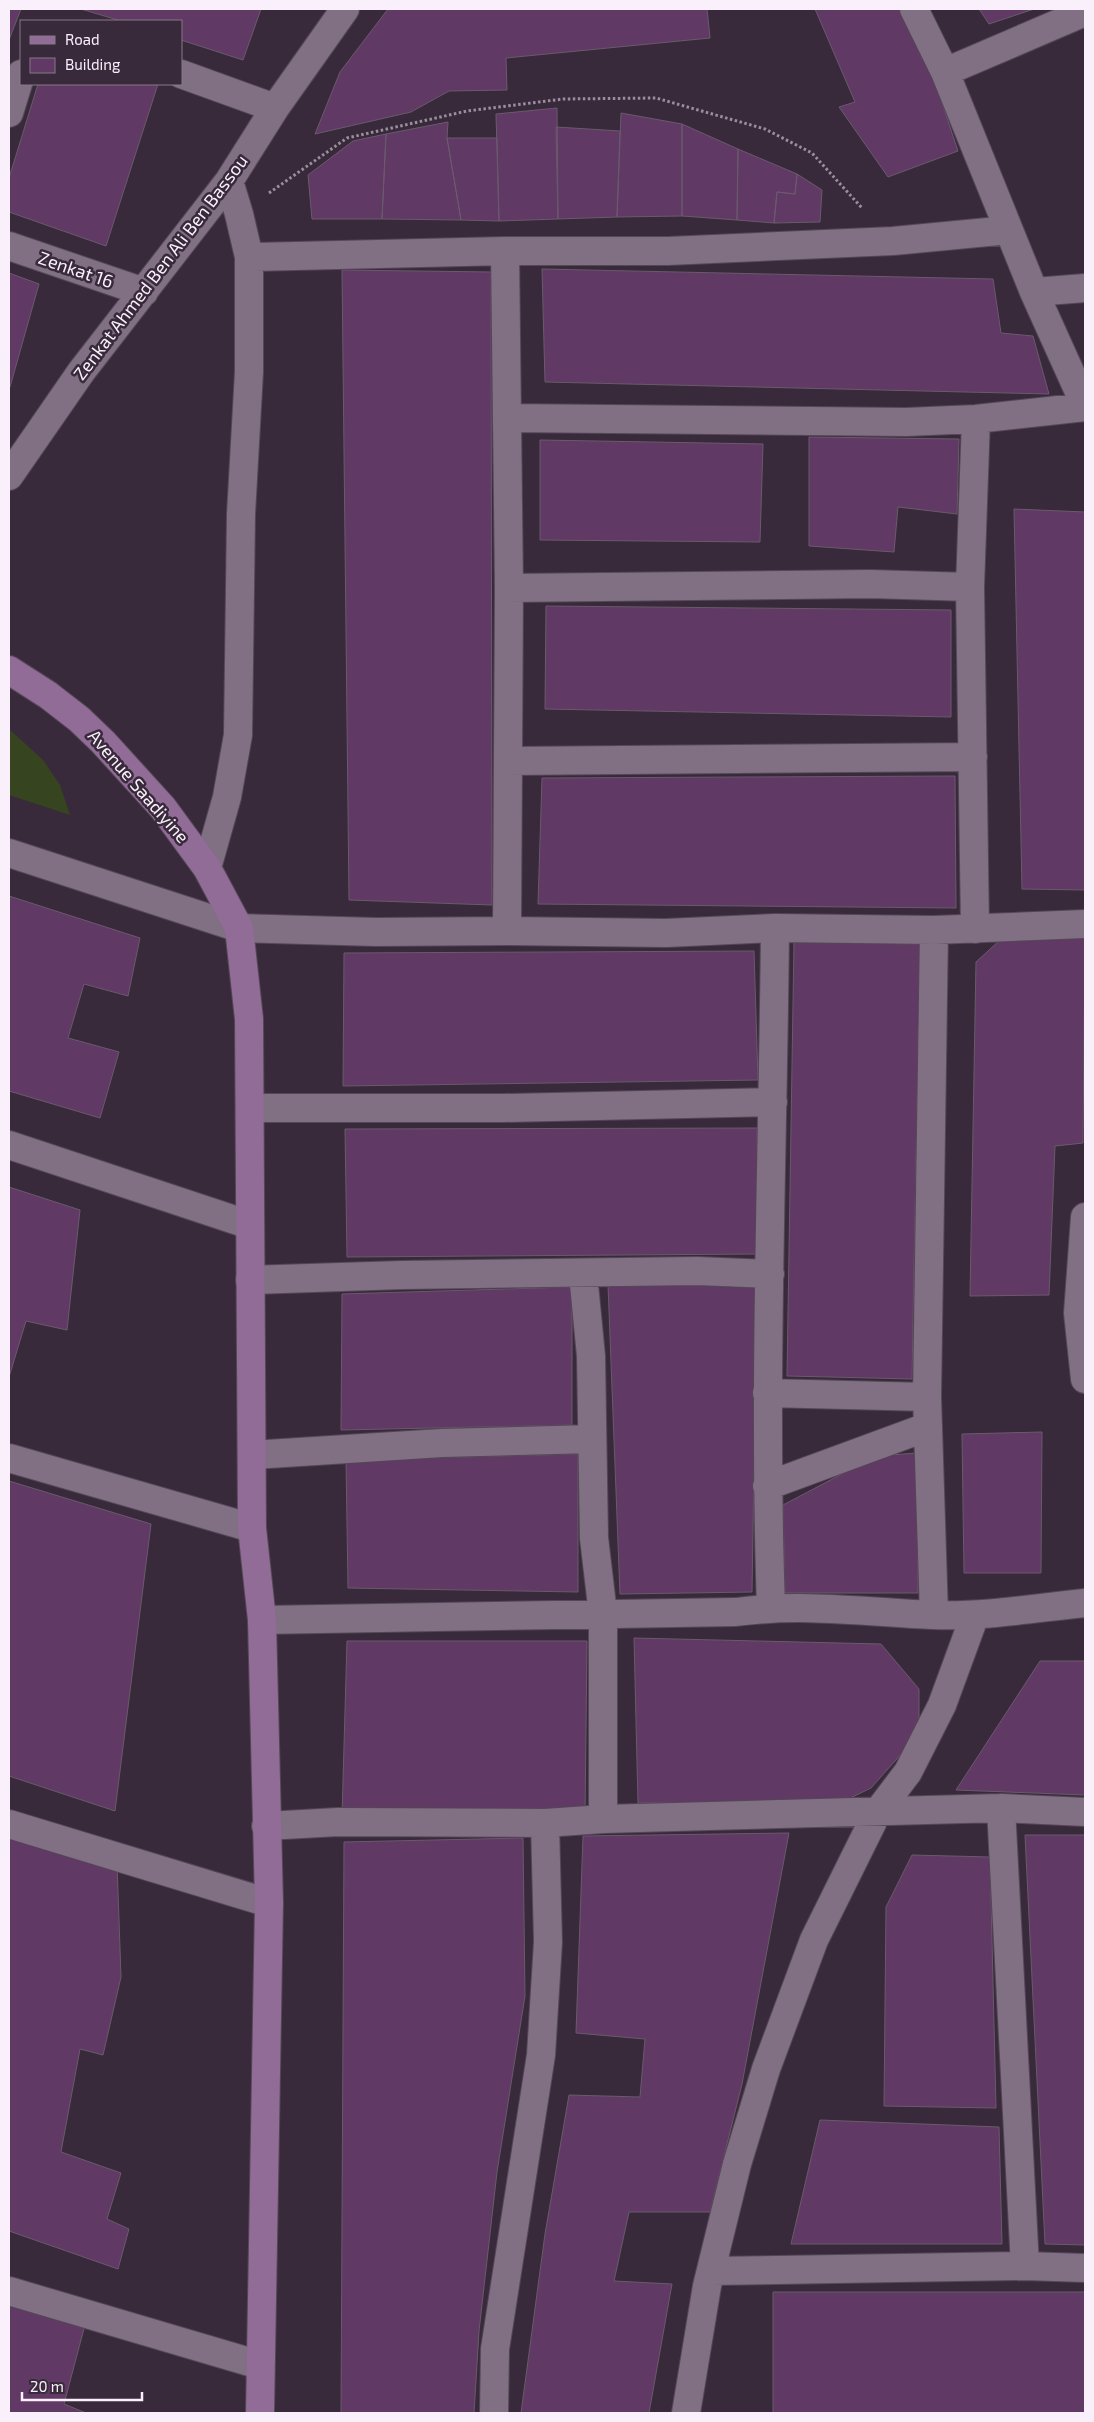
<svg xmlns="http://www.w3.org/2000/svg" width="1094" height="2422" font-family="'Exo 2',sans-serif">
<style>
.green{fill:#364420}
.building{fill:#603965;stroke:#6a5a6d}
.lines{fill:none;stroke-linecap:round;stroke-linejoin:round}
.minor-casing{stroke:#544756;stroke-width:30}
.secondary-casing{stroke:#544756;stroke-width:30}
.path{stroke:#9a8e9c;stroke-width:3;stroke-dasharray:2.5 2.5;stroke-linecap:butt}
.minor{stroke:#817084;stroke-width:28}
.secondary{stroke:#906c96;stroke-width:28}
.labels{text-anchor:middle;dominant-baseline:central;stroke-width:5;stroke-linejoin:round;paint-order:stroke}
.street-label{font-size:18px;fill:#faf0fc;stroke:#392a3b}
</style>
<rect width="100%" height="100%" fill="#392a3b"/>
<path class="green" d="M 9,729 L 43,760 L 60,785 L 70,815 L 9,795 Z"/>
<path class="building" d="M 9,9 L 21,9 L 9,40 Z
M 81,9 L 261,9 L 243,60 L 181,40 L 181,21 L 121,21 Z
M 388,9 L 707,9 L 710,38 L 506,58 L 507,90 L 449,91 L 411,112 L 315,134 L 340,72 Z
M 815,9 L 901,9 L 935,82 L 958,151 L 888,177 L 839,107 L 855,102 Z
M 979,9 L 1034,9 L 989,24 Z
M 38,84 L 158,84 L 106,246 L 9,212 L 9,178 Z
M 557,108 L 558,219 L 499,221 L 496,114 Z
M 621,113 L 682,124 L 682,216 L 617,217 Z
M 448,122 L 447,138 L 461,220 L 382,219 L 386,134 Z
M 682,124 L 738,149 L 737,220 L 682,216 Z
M 556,127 L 620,131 L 617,217 L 558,219 Z
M 386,134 L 382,219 L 312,219 L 308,175 L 353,141 Z
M 447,138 L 497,138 L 499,221 L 461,220 Z
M 738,149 L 797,174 L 795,194 L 777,192 L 774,223 L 737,220 Z
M 797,174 L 822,190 L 820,222 L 774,223 L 777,192 L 795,194 Z
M 542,269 L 993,279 L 1001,333 L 1033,336 L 1049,394 L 545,382 Z
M 342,270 L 491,272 L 492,905 L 349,900 Z
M 9,273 L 39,284 L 10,387 L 9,386 Z
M 809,437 L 959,439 L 957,514 L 898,507 L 894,552 L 809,546 Z
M 540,440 L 763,444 L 760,542 L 540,540 Z
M 1014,509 L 1085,512 L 1085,890 L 1022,889 Z
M 546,606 L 951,610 L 951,717 L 545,709 Z
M 955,776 L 956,908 L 538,904 L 542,778 Z
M 9,896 L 140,938 L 128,996 L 84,984 L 68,1038 L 119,1052 L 100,1118 L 9,1091 Z
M 1085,937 L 1083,1143 L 1055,1146 L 1049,1295 L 970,1296 L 976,962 L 1000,940 Z
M 794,942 L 920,944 L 912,1379 L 787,1376 Z
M 754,951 L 758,1080 L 343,1086 L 344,953 Z
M 757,1128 L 759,1254 L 347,1257 L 345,1129 Z
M 9,1187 L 80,1210 L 67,1330 L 26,1321 L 9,1377 Z
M 608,1285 L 757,1285 L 752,1592 L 620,1594 Z
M 572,1287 L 572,1425 L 341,1430 L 342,1294 Z
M 1042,1432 L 1041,1573 L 964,1573 L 962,1434 Z
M 917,1453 L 918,1593 L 785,1593 L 783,1505 L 876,1456 Z
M 578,1454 L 578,1592 L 348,1588 L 346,1460 Z
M 9,1481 L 151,1524 L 115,1811 L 9,1776 Z
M 634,1638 L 881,1644 L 919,1689 L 919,1734 L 871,1788 L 842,1802 L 638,1803 Z
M 347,1641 L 587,1641 L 585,1815 L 342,1816 Z
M 1040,1661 L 1085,1661 L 1085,1795 L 956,1790 Z
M 9,1831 L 117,1863 L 121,1977 L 103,2055 L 80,2049 L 61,2152 L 121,2173 L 107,2219 L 129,2229 L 118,2269 L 9,2231 Z
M 789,1833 L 742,2084 L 710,2212 L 629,2212 L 614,2281 L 672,2284 L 649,2413 L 521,2413 L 545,2234 L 569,2095 L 640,2097 L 645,2039 L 576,2033 L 583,1836 Z
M 1025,1835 L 1085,1835 L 1085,2245 L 1045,2244 Z
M 523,1838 L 525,1996 L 497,2172 L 479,2331 L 474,2413 L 341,2413 L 344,1842 Z
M 912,1855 L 990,1857 L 996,2108 L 884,2106 L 886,1907 Z
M 820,2120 L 999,2127 L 1002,2244 L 791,2244 Z
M 773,2292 L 1085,2292 L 1085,2413 L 773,2413 Z
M 9,2301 L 86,2321 L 64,2404 L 86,2413 L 9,2413 Z"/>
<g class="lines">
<defs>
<path id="minor" d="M 914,9 L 945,72 L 1034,292 L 1085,405
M 945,72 L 1085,12
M 181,74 L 275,108
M 9,113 L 21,74
M 9,246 L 144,292
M 505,251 L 509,588 L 507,931
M 249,257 L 505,251 L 668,251 L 893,241 L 1009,230
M 1034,292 L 1085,288
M 508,418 L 906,422 L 976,419 L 1085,407
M 9,476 L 81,372 L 229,181 L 275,108 L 345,9
M 509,588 L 870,584 L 970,587
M 508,761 L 973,757
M 9,853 L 239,928 L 376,932 L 507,931 L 666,933 L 775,928 L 934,930 L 1085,924
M 207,868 L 227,797 L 238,735 L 241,514 L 249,372 L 249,257 L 239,214 L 229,181
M 975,929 L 970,587 L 976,419
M 934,930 L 927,1397 L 934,1615
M 251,1108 L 504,1108 L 773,1102
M 9,1145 L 250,1225
M 1085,1217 L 1078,1313 L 1085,1379
M 583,1274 L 591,1356 L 594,1538 L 603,1614 L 603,1819
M 250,1280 L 402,1275 L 697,1271 L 770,1274
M 767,1393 L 927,1397
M 252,1455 L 442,1443 L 592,1439
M 9,1458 L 252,1528
M 767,1486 L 927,1427
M 771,1607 C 763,1381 773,1154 775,928
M 262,1620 L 736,1612 C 802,1603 867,1612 933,1615 C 984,1617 1035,1608 1085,1603
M 1001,1808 L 1025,2266
M 9,1824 L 269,1903
M 266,1826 L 338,1822 L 545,1823 L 603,1819 L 1001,1808 L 1085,1812
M 711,2271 L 1025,2266 L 1085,2268
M 9,2291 L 260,2365
M 494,2413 L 495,2349 L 541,2055 L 548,1942 L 545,1823
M 686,2413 L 707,2286 L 737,2164 L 766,2069 L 814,1940 L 877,1813 L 908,1772 L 942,1705 L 975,1615"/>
<path id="secondary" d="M 9,670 L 48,695 L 79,719 L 103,742 L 163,808 L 207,868 L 239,928 L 249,1019 L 252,1528 L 262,1620 L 269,1903 L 260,2413"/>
</defs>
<use href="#minor" class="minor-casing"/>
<use href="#secondary" class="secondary-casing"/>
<path class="path" d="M 269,193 L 347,138 L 467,111 L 563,99 L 656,98 L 765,129 L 812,153 L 862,208"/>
<use href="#minor" class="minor"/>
<use href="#secondary" class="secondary"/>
</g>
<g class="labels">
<g class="street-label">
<text transform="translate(160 267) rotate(-53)">Zenkat Ahmed Ben Ali Ben Bassou</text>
<text transform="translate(76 269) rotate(19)">Zenkat 16</text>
<text transform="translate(139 786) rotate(49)">Avenue Saadiyine</text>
</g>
</g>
<rect width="1094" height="2422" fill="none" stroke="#faf0fc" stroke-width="20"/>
<rect x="20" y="20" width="162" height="65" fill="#392a3b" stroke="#867988"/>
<rect x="30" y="36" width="25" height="8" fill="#906c96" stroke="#867988"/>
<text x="65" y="45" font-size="15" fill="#faf0fc">Road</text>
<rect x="30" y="58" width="25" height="15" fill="#603965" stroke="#867988"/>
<text x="65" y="70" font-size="15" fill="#faf0fc">Building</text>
<path d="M22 2392v8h120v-8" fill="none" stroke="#faf0fc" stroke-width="2.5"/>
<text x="30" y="2392" font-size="15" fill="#faf0fc" stroke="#392a3b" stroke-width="4" paint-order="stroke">20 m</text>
</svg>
